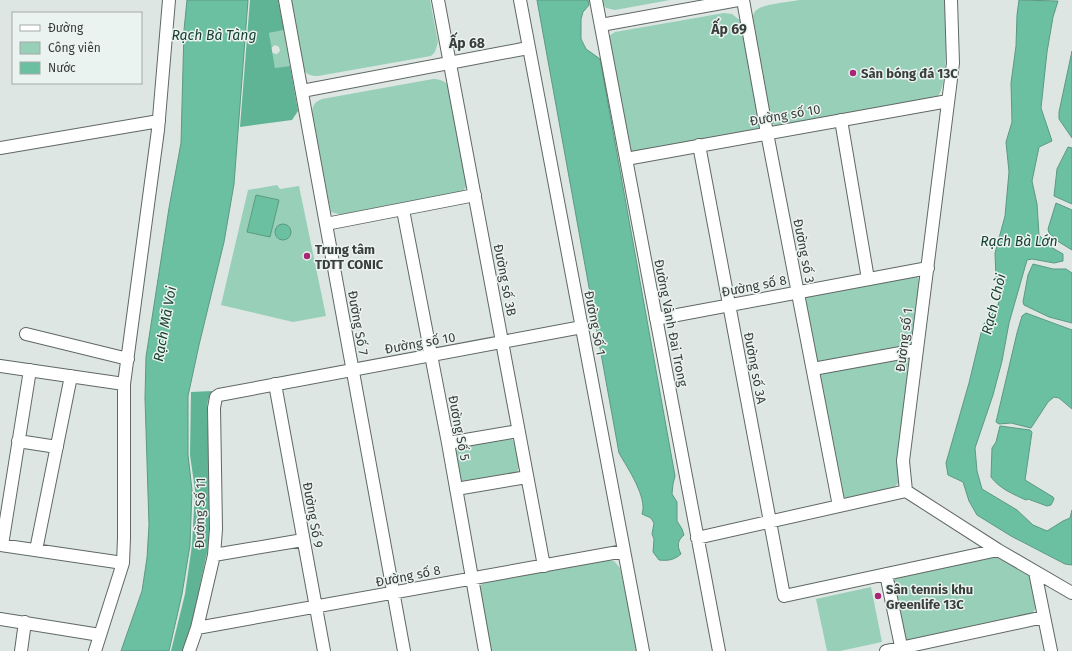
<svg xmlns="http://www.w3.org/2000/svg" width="1072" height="651" font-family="'Fira Sans',sans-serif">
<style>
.green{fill:#98cfb9}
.forest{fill:#5fb496}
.water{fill:#6bc0a2;stroke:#5c9983}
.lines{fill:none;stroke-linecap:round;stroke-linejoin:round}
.minor-casing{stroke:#606864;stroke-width:14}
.minor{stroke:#fff;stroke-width:12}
.poi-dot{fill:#a72675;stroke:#eaf3ef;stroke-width:1.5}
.labels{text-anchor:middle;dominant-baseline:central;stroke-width:3;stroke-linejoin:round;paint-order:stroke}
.poi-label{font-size:13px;font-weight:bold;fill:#393d3b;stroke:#eaf3ef;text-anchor:start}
.street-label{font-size:13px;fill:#393d3b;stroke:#eaf3ef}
.neighbourhood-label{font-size:14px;font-weight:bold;fill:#393d3b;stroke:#eaf3ef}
.water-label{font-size:14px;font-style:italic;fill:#194033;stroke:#eaf3ef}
</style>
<rect width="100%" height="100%" fill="#dde6e2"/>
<path class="green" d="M 290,0 L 430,0 L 438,42 L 435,52 L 431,56 L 318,76 C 311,76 307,75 303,69 Z
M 600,0 L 670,0 L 615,10 L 606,8 Z
M 799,0 L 945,0 C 945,19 950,85 937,97 L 776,126 L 771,123 L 752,20 C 753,15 754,11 758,9 C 764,4 790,2 799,0 Z
M 724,13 L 732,14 L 741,21 L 760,127 L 759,129 L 635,153 L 629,150 L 608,40 L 609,36 L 615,32 Z
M 284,30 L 290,66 L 275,69 L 272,53 L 277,54 L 280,51 L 279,47 L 275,45 L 271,48 L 269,33 Z
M 433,79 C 440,79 445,81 450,87 L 467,186 L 462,192 L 342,215 L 331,212 L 312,115 C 312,106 314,102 322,99 Z
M 277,185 L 280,189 L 299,186 L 326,316 L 293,322 L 221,305 L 248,190 Z
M 916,276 L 921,281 L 915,341 L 910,346 L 822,363 L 817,362 L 804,300 L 805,297 Z
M 909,355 L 913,361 L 898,483 L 892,490 L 848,499 L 842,496 L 819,376 L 820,374 Z
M 511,438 L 515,443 L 520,465 L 517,472 L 463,482 L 461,480 L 454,453 L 458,447 Z
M 998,556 L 1028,574 L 1031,581 L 1036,604 L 1036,608 L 1031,615 L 907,641 L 905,639 L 892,582 L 895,577 Z
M 605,560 L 614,561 L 620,568 L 638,651 L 490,651 L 479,587 L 484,582 Z
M 871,587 L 882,642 L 840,651 L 827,651 L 816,599 Z"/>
<path class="forest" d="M 250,0 L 278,0 L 284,30 L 269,33 L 275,68 L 290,66 L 298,111 L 292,120 L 240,127 Z
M 212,391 L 208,400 L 207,407 L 212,529 L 190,632 L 184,651 L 171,651 L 185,594 L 192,545 L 195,490 L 190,455 L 191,392 Z"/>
<path class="water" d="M 187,0 L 248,0 L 234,184 L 224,242 L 199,345 L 188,396 L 188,455 L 192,490 L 190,545 L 182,594 L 169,651 L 121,651 L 142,591 L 147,558 L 149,525 L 145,398 L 146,357 L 169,208 L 181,143 L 184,30 Z
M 537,0 L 588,0 L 589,5 L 583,12 L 581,19 L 581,39 L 586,49 L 600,59 L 675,476 L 673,484 L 672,494 L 677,502 L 677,521 L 682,529 L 684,535 C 677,541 677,546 681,554 C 674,560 668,561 659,560 L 653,552 L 654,539 L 652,534 L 654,523 L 651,518 L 642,514 C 648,498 627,467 619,453 Z
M 1019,0 L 1058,1 L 1053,17 L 1047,52 L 1041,108 L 1052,141 L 1039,147 L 1032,181 L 1037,204 L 1039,235 L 1049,246 L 1063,254 L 1063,261 L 1054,263 L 1032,259 L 1027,260 L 1009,323 L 1002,361 L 993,395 L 975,448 L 977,471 L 982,489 L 1017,510 L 1033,525 L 1047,531 L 1063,521 L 1070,518 L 1072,510 L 1072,565 L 1065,564 L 1011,536 L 977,515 L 969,501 L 963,482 L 948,475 L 946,463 L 969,383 L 983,325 L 997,308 L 1002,291 L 996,278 L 995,253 L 1005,216 L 1009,172 L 1006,142 L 1012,122 L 1011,83 L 1016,46 L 1017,15 Z
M 1072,51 L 1072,138 L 1059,119 L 1059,112 Z
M 1068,147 L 1072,148 L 1072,204 L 1054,196 L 1057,169 Z
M 256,195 L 279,200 L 270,237 L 247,232 Z
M 1056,203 L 1072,210 L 1072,250 L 1059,242 L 1049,233 L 1048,229 Z
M275 232a8 8 0 1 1 16 0a8 8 0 1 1-16 0Z
M 1033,264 L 1053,269 L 1066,269 L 1072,273 L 1072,323 L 1049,317 L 1024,305 L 1023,302 L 1028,275 Z
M 1026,313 L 1072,330 L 1072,409 L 1059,398 L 1054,397 L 1048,402 L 1031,428 L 1011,423 L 999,424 L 996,422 L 1017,333 L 1022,316 Z
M 1000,426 L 1030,430 L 1032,432 L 1025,480 L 1053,497 L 1054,499 L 1051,505 L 1047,506 L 1028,499 L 1026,500 C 1013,494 1000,489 991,477 L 992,448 L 996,442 Z"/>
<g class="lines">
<defs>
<path id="minor" d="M 285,0 L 404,651
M 438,0 L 544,566
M 520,0 L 643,651
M 596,0 L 719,651
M 743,0 L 767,133 L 839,506
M 601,25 L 738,0
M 302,91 L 528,48
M 841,120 L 868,279
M 699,145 L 784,596 L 998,550
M 0,148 L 159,121
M 626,159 L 948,101
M 403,210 L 448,443 L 485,651
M 326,224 L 475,195
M 656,319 L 928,268
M 26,334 L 128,359
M 0,366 L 124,384
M 813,369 L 917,350
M 275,384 L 324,651
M 18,441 L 57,447
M 448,443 L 518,431
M 456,489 L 527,477
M 906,491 L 903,461 L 953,63 L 951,0
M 906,491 L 998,550 L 1072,593
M 697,538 L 906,491
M 0,545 L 123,563
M 2,545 L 30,370
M 36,550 L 71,376
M 214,555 L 303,540
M 1035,572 L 1051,651
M 886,574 L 902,651
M 0,619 L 100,635
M 197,628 L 624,551
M 21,651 L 25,622
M 95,651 L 123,563 L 124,538 L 124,384 L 158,130 L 169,0
M 189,651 L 197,628 L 214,555 L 216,529 L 214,408 L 216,397 L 219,395 L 582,327
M 886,651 L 1044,617"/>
</defs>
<use href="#minor" class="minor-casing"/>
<use href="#minor" class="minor"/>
</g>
<g class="poi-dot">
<circle cx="853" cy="73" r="4"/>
<circle cx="307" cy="256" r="4"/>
<circle cx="878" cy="596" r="4"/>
</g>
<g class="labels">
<g class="poi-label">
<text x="861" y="73">Sân bóng đá 13C</text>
<text x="315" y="249">Trung tâm<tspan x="315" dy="15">TDTT CONIC</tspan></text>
<text x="886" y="589">Sân tennis khu<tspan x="886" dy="15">Greenlife 13C</tspan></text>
</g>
<g class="street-label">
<text transform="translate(785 115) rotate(-10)">Đường số 10</text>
<text transform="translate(804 251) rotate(79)">Đường số 3</text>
<text transform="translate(505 280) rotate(79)">Đường số 3B</text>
<text transform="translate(754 286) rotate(-11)">Đường số 8</text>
<text transform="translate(358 323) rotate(80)">Đường Số 7</text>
<text transform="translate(595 323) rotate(79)">Đường Số 1</text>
<text transform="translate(671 323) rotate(79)">Đường Vành Đai Trong</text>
<text transform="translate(904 340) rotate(-83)">Đường số 1</text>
<text transform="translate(420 343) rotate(-10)">Đường số 10</text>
<text transform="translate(755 368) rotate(79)">Đường số 3A</text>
<text transform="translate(459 428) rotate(79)">Đường Số 5</text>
<text transform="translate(200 513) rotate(-89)">Đường Số 11</text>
<text transform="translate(313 515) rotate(80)">Đường Số 9</text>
<text transform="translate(408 576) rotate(-11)">Đường số 8</text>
</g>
<g class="neighbourhood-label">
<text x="729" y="29">Ấp 69</text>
<text x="467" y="43">Ấp 68</text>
</g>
<g class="water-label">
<text x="214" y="35">Rạch Bà Tàng</text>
<text x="1019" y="241">Rạch Bà Lớn</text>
<text transform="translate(994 304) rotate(-76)">Rạch Chòi</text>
<text transform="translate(165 324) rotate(-80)">Rạch Mã Voi</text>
</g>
</g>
<rect x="12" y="12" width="130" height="72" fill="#eaf3ef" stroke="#a3aaa7"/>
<rect x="20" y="25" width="20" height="6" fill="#ffffff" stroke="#a3aaa7"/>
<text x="48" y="32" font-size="12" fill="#393d3b">Đường</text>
<rect x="20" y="42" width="20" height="12" fill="#98cfb9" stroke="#a3aaa7"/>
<text x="48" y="52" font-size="12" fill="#393d3b">Công viên</text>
<rect x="20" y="62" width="20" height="12" fill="#6bc0a2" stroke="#a3aaa7"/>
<text x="48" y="72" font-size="12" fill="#393d3b">Nước</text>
</svg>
